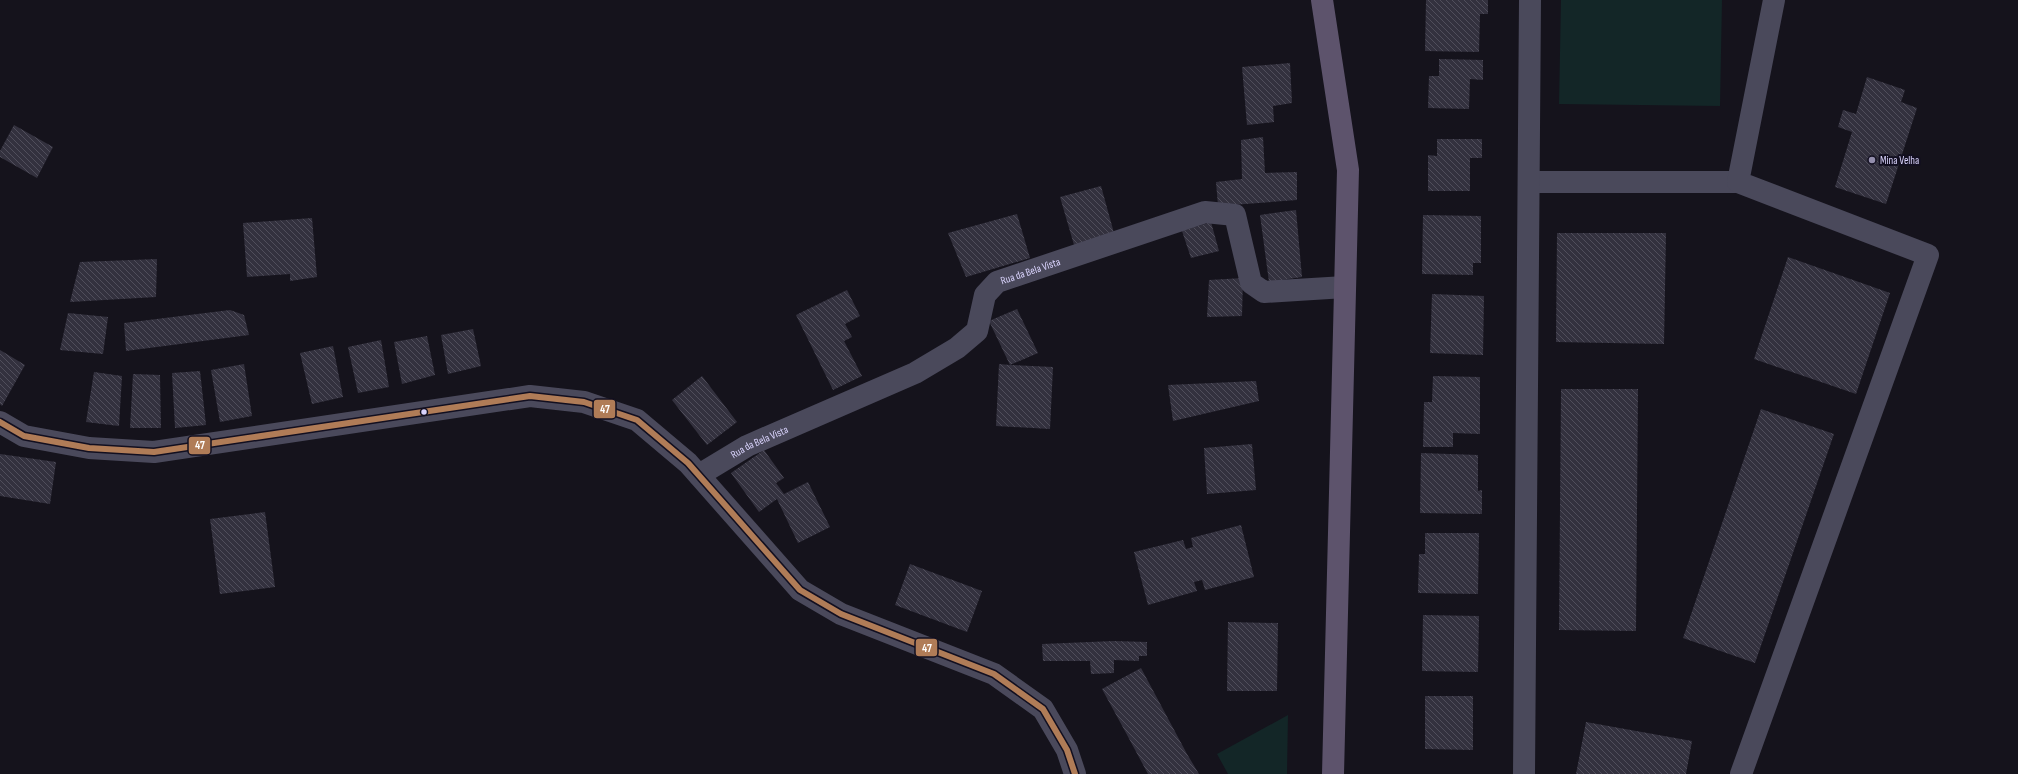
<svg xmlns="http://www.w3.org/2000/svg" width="2018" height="774" font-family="'Sofia Sans Condensed',sans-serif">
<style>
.park{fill:#132627}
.building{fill:url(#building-back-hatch)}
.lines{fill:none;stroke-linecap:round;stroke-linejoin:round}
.minor{stroke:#4a495b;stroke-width:22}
.primary{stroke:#5d536c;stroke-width:22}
.bus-1-casing{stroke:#120f20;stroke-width:9}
.bus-1{stroke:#b07c57;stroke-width:6}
.poi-dot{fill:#948fad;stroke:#120f20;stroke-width:1.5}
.bus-dot{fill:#d8d2fb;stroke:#120f20;stroke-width:1.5}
.labels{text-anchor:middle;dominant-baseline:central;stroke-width:4;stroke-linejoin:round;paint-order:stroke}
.poi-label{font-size:11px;fill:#d8d2fb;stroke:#120f20;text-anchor:start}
.street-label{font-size:11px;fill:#d8d2fb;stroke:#120f20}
.line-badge{stroke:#120f20;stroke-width:1.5}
.badge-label{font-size:11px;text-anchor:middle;font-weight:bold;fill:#fff}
</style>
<defs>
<pattern id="building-back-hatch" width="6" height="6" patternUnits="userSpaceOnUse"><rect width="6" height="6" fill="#33313e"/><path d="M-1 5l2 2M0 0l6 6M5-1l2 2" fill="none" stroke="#504e5b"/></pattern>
</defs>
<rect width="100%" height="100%" fill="#15131c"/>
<path class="park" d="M 1561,0 L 1722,0 L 1720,106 L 1559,104 Z
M 1288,715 L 1287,774 L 1228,774 L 1217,754 Z"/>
<path class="building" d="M 1426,0 L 1488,0 L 1488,14 L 1480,14 L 1479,52 L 1425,51 Z
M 1439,59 L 1483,60 L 1483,80 L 1470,79 L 1469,109 L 1428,108 L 1429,76 L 1439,76 Z
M 1290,63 L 1292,103 L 1273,106 L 1274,122 L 1247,125 L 1242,67 Z
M 1867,77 L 1905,90 L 1901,102 L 1917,108 L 1886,204 L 1835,187 L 1852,132 L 1838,127 L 1843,110 L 1856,114 Z
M 14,125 L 53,147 L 37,178 L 0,157 L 0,151 Z
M 1263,137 L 1265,173 L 1297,172 L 1297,200 L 1218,206 L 1216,182 L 1242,179 L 1241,140 Z
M 1437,139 L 1482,139 L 1482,158 L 1470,158 L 1470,191 L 1428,191 L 1428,155 L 1437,156 Z
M 1101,186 L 1114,233 L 1074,245 L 1060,197 Z
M 1296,210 L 1302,277 L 1269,282 L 1260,215 Z
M 1017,214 L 1030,258 L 966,277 L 948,233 Z
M 1423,215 L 1481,216 L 1481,263 L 1473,263 L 1473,275 L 1422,274 Z
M 312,218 L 317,277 L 290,281 L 290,274 L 247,277 L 243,223 Z
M 1211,222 L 1219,251 L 1191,258 L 1182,231 Z
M 1557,233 L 1666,233 L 1664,344 L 1556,342 Z
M 1788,257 L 1890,293 L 1856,394 L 1754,359 Z
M 157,259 L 156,297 L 70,302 L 80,262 Z
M 1243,278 L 1242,316 L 1207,317 L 1209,280 Z
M 847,290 L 860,316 L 845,324 L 852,337 L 844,341 L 862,376 L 833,390 L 796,315 Z
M 1432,294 L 1484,296 L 1483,355 L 1430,353 Z
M 1017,309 L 1038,353 L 1010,365 L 1053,367 L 1050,429 L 996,426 L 999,364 L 1010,365 L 989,321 Z
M 230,310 L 244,315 L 249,335 L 126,351 L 124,323 Z
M 68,313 L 108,317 L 103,354 L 60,350 Z
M 473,329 L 481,366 L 448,374 L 441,335 Z
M 427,336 L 435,375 L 402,384 L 394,342 Z
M 381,340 L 389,387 L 358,393 L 348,347 Z
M 333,346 L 343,397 L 312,404 L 300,353 Z
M 0,350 L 25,365 L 2,406 L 0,404 Z
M 244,364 L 252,416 L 220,422 L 211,370 Z
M 200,371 L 206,425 L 175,428 L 172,373 Z
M 94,372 L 122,376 L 119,426 L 86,422 Z
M 133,374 L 160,375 L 161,428 L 130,428 Z
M 702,376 L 737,422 L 707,445 L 672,400 Z
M 1433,376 L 1480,377 L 1480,434 L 1453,433 L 1453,447 L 1423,447 L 1424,402 L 1432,402 Z
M 1256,381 L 1259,401 L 1173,421 L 1168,385 Z
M 1561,389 L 1638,389 L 1636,631 L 1559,630 Z
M 1761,409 L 1834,434 L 1755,663 L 1683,638 Z
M 1252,444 L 1256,490 L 1207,494 L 1204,448 Z
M 764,450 L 784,478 L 776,483 L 784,494 L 808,482 L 830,527 L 798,543 L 777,499 L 759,512 L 731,473 Z
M 1421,453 L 1478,455 L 1478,491 L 1482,490 L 1482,514 L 1420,513 Z
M 0,454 L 56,462 L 50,504 L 0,496 Z
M 265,512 L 275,587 L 220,594 L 210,519 Z
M 1241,525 L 1254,577 L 1205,590 L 1202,580 L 1194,582 L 1197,591 L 1148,605 L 1134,552 L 1183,540 L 1186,549 L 1193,547 L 1191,538 Z
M 1425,533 L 1479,533 L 1478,594 L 1418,593 L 1419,554 L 1425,554 Z
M 910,564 L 982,591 L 967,632 L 895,605 Z
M 1423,615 L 1479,616 L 1478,672 L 1422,671 Z
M 1228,622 L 1278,623 L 1277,691 L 1227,691 Z
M 1114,641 L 1147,642 L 1147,656 L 1139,656 L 1139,661 L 1114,660 L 1114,673 L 1091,674 L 1090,661 L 1043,661 L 1042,644 Z
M 1141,668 L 1187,754 L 1199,774 L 1148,774 L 1126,733 L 1102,689 Z
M 1425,696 L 1473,696 L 1473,750 L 1425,749 Z
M 1586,722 L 1692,741 L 1686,774 L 1576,774 Z"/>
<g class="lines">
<g class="minor">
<path d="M 1529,182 L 1738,182"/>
<path d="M 0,422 L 24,436 L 89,448 L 154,452 L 530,396 L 584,402 L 637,420 L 688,463 L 800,590 L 841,614 L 994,674 L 1043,709 L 1067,750 L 1075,774"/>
<path id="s1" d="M 699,475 L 747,446 L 915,373 L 957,348 L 977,331 L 985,295 L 997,282 L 1205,212 L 1235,215 L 1251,283 L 1264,292 L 1345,287"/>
<path d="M 1524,774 L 1530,0"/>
<path d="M 1741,774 L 1928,255 L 1738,182 L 1774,0"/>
</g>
<path class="primary" d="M 1322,0 L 1348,170 L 1333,774"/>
<defs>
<path id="bus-1" d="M 0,422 L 24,436 L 89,448 L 154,452 L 530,396 L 584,402 L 637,420 L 688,463 L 800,590 L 841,614 L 994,674 L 1043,709 L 1067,750 L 1075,774"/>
</defs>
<use href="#bus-1" class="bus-1-casing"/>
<use href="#bus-1" class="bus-1"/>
</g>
<circle class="poi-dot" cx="1872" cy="160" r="4"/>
<circle class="bus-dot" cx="424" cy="412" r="3.5"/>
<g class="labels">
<g class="poi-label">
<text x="1880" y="160">Mina Velha</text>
</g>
<g class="street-label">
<text stroke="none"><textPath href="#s1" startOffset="404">Rua da Bela Vista</textPath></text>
<text stroke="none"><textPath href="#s1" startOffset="69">Rua da Bela Vista</textPath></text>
</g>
</g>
<g class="line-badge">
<rect x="593" y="399" width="23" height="20" rx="4" fill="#b07c57"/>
<rect x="188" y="436" width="23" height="19" rx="4" fill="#b07c57"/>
<rect x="915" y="638" width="23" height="19" rx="4" fill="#b07c57"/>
</g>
<g class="badge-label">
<text x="605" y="413">47</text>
<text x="200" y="449">47</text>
<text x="927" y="652">47</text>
</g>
</svg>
